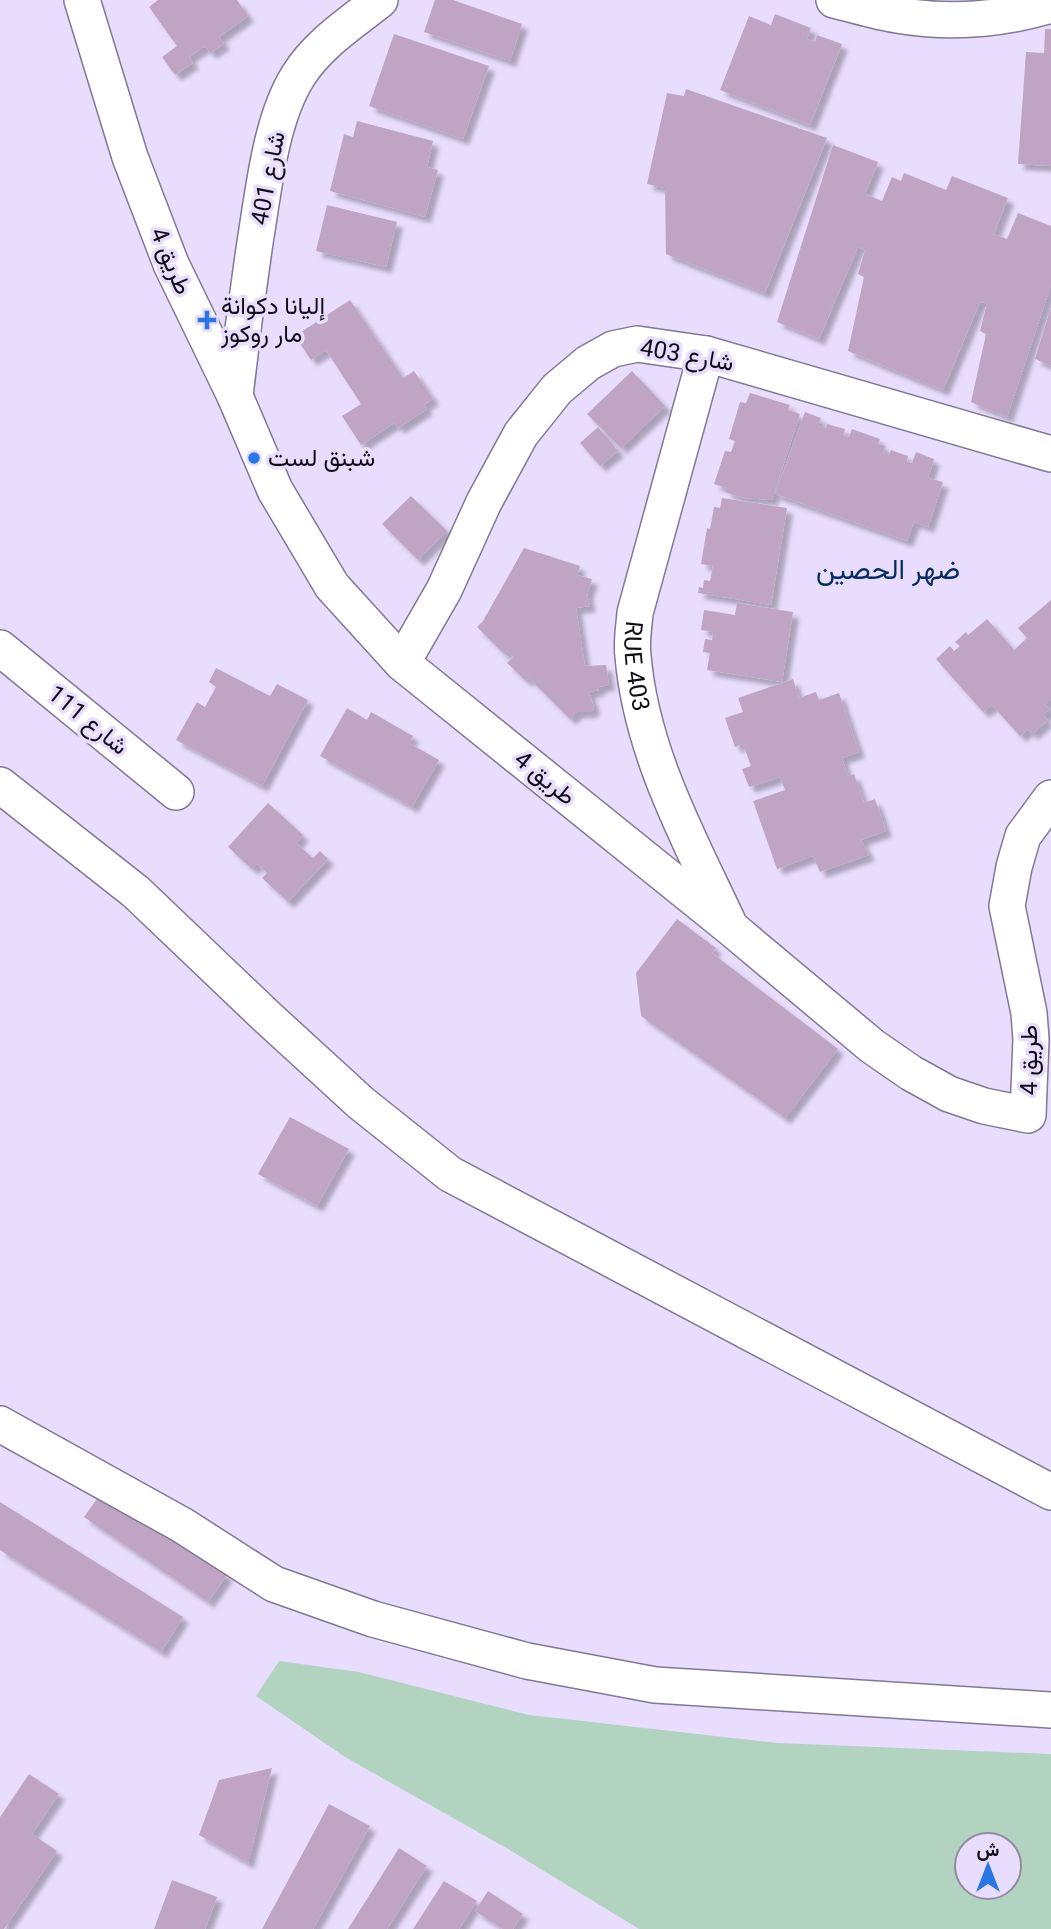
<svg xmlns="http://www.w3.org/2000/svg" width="1051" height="1929" font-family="Roboto,Vazirmatn,sans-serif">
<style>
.green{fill:#b2d3bf;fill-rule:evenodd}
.building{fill:#bfa5c3;filter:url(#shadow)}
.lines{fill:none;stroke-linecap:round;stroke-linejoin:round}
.minor-casing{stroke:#827794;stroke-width:38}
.minor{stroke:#fff;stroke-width:35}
.poi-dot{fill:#2a77e3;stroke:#e9ddfe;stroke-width:2.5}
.labels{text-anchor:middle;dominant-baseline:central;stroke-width:7;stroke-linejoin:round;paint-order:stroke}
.street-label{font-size:24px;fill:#110d17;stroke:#e9ddfe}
.poi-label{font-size:24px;fill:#110d17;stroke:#e9ddfe;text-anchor:start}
.quarter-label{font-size:28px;fill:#072d60;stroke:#e9ddfe}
</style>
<defs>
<filter id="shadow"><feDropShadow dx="6" dy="6" stdDeviation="2" flood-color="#0004"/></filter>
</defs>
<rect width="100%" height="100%" fill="#e9ddfe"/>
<path class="green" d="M 279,1661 L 359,1672 L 529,1715 L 778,1743 L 1051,1754 L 1051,1929 L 639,1929 L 508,1849 L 345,1757 L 256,1696 ZM 967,1845 L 1009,1845 L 1009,1887 L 967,1887 Z"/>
<path class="building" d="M 158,0 L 237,0 L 248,16 L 219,37 L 224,44 L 210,53 L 205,46 L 189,57 L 193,63 L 175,75 L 162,57 L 177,46 L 149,7 Z
M 435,0 L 453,0 L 522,24 L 510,61 L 424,32 Z
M 775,14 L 811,28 L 807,39 L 815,42 L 817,35 L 842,44 L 810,125 L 720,90 L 749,16 L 771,25 Z
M 1045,29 L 1051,29 L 1051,166 L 1018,164 L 1026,52 L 1044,53 Z
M 394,34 L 489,66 L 463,139 L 369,106 Z
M 686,89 L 827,138 L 765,293 L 666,254 L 665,188 L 647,184 L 667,93 L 684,96 Z
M 357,121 L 433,141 L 427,167 L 438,170 L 425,217 L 330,191 L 344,134 L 353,137 Z
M 833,145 L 878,162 L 865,194 L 882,201 L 892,177 L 901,181 L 904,173 L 946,190 L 952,176 L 1008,198 L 994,234 L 1007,239 L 1018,213 L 1051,226 L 1051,285 L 1007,417 L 971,402 L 986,334 L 980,331 L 987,303 L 980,302 L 943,390 L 848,351 L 864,277 L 858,274 L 865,250 L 858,247 L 819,339 L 777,322 Z
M 327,205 L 397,222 L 386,267 L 316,251 Z
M 350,300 L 403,378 L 414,371 L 433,399 L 424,405 L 427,409 L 398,428 L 394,423 L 361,445 L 342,416 L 361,404 L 326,350 L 311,360 L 295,336 Z
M 1050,310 L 1051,310 L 1051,366 L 1035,359 Z
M 632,371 L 665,406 L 621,448 L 587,414 Z
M 750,393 L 790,405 L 788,410 L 800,414 L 772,500 L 743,498 L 725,492 L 727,488 L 714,484 L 725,451 L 731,452 L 735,441 L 729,439 L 740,402 L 746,403 Z
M 805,412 L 821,418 L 818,426 L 826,428 L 827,424 L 845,429 L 843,435 L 849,437 L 852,429 L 880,439 L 878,444 L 885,446 L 883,453 L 889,455 L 891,450 L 908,456 L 907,462 L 912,463 L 916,452 L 934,459 L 928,478 L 943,482 L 928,527 L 914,522 L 907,541 L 775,494 Z
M 598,427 L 618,451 L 600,466 L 580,443 Z
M 411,496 L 447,531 L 418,560 L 382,524 Z
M 722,498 L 787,508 L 771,605 L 698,593 L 699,587 L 703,588 L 704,580 L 710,581 L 713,566 L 701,564 L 707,528 L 710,529 L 714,507 L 720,508 Z
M 524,548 L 580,566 L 577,575 L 592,579 L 587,595 L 590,606 L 576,608 L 585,666 L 606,665 L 609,685 L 598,687 L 599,690 L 589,692 L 594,708 L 591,712 L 577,712 L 570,719 L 529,678 L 526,681 L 507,663 L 513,657 L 507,651 L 504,654 L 477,627 L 483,621 Z
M 1051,600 L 1051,699 L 1045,704 L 1050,709 L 1043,716 L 1048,720 L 1032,734 L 1028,729 L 1020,736 L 992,705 L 983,712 L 936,659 L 950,646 L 954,651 L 960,646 L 955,642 L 966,632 L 968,635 L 987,619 L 1014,650 L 1027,638 L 1018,628 Z
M 737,603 L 793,612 L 782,682 L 707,670 L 710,653 L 703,652 L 705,639 L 712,640 L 713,632 L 701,630 L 704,610 L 735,615 Z
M 216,668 L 270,696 L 277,684 L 308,700 L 262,786 L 176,740 L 197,702 L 205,707 L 216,687 L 209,682 Z
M 793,679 L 799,698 L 816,692 L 819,700 L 839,693 L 859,752 L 842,758 L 848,776 L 854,774 L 864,803 L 875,799 L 886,831 L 861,840 L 869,855 L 820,872 L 813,856 L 777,869 L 753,801 L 785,790 L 780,777 L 749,787 L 742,769 L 751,766 L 743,744 L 735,747 L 725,718 L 743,712 L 738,698 Z
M 347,708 L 367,720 L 371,712 L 413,736 L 409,743 L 439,760 L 412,807 L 320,756 Z
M 268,803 L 303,835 L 296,843 L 313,858 L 320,851 L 328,859 L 288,902 L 262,878 L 267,873 L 257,864 L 252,869 L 228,847 Z
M 677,919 L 716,948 L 712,953 L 838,1049 L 785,1118 L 641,1016 L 636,973 Z
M 290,1117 L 349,1149 L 317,1206 L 258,1174 Z
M 104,1489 L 227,1575 L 208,1602 L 84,1517 Z
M 0,1502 L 183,1617 L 161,1652 L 0,1550 Z
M 272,1768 L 248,1863 L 199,1835 L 219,1780 Z
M 29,1774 L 59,1794 L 32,1834 L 57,1851 L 4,1929 L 0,1929 L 0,1817 Z
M 329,1804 L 370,1826 L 313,1929 L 262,1929 Z
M 399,1848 L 427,1866 L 387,1929 L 348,1929 Z
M 172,1880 L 217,1897 L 205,1929 L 154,1929 Z
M 444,1881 L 477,1901 L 459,1929 L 413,1929 Z
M 488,1891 L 523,1914 L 513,1929 L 503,1929 L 475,1911 Z"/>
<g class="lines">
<defs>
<g id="minor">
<path d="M 82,0 L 130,157 L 171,264 L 235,396 L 275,490 L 332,586 L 402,663 L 731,928 L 872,1046 L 911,1073 L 949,1094 L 984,1106 L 1028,1115 L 1031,1039 L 1029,1013 L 1007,906 L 1014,867 L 1023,836 L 1051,798"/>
<path d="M 834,0 C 855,5 876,12 897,15 C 949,24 1001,20 1051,5"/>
<path id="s1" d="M 706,354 L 635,613 C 634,627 631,642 633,656 C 641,751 688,837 728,922"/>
<path d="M 235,396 C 241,342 248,289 256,236 C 264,187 271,119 298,76 C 318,44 351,23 380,0"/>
<path d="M 0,648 L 176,792"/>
<path d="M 402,663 L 444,590 L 484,502 L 521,434 L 557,389 L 588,363 L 613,349 L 637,344 L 706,354 L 1051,454"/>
<path d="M 0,785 L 136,892 L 266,1016 L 361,1103 L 450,1174 L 1051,1492"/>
<path d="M 0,1424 L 182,1525 L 274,1584 L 373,1619 L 527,1661 L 655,1685 L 1051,1710"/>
</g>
</defs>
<use href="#minor" class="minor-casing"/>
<use href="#minor" class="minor"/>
</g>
<g class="poi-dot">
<path d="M203.5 309.5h7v7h7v7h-7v7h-7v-7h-7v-7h7z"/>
<circle cx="254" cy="458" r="7"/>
</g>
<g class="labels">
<g class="street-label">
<text transform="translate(268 178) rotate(-79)">شارع 401</text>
<text transform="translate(171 261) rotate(67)">طريق 4</text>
<text transform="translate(687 355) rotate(10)">شارع 403</text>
<text stroke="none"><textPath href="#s1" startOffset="322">RUE 403</textPath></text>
<text transform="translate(88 720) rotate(39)">شارع 111</text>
<text transform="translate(545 778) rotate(39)">طريق 4</text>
<text transform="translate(1029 1060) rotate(-90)">طريق 4</text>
</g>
<g class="poi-label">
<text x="221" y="306">إليانا دكوانة<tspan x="221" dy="28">مار روكوز</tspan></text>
<text x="268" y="458">شبنق لست</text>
</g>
<g class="quarter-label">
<text x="888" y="569">ضهر الحصين</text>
</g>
</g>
<g transform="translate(988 1866)"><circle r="33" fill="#e9ddfe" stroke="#938aa2" stroke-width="2"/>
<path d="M0-5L12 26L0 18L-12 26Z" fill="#2a77e3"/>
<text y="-10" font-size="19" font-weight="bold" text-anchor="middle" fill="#110d17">ش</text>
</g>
</svg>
